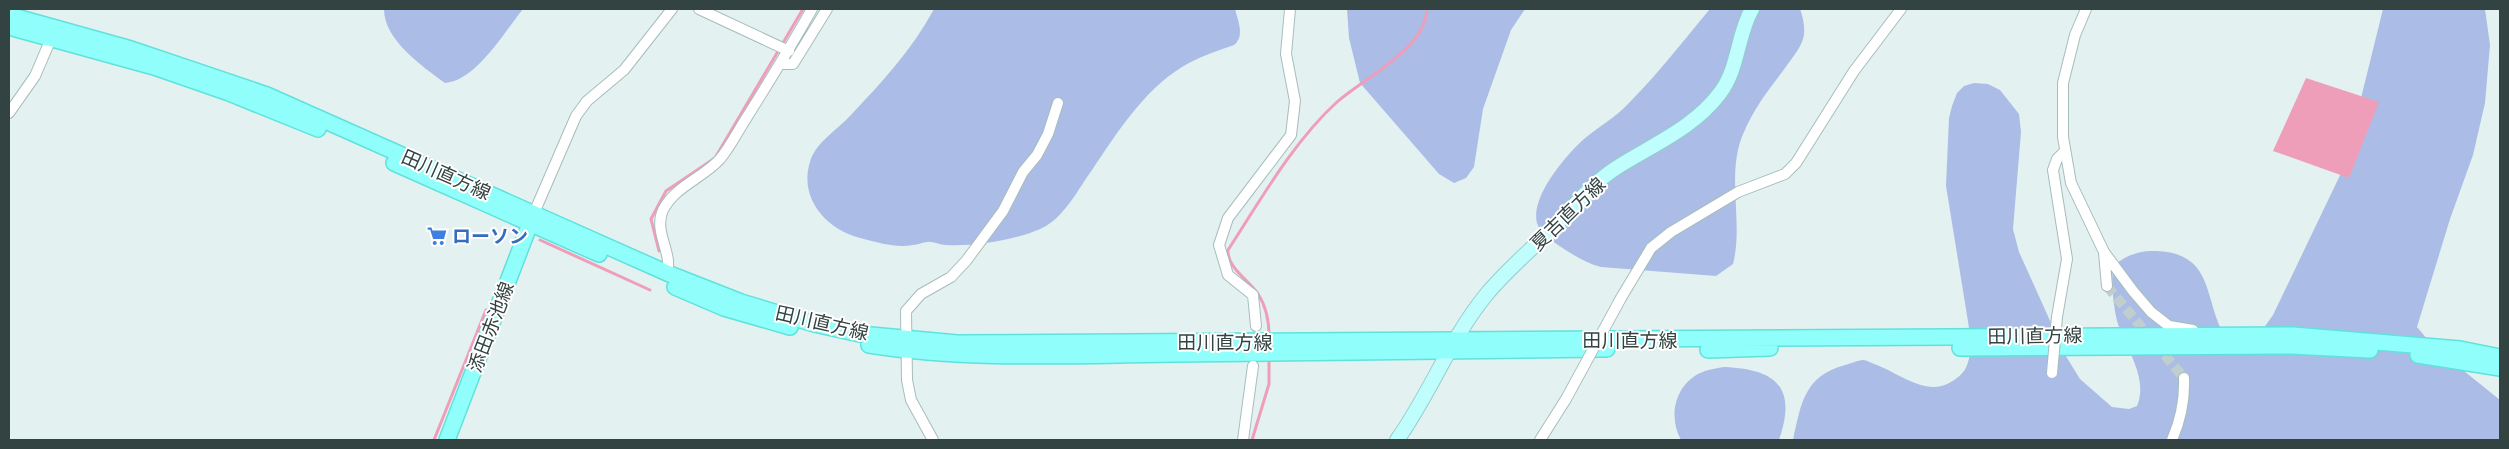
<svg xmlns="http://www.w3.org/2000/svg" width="2509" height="449" font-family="Figtree,'Noto Sans JP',sans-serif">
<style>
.green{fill:#abbde6}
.water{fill:#ef9eba}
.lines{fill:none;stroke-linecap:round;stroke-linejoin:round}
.stream{stroke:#ef9eba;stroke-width:3}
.street-tunnel{stroke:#c0cece;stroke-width:10;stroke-dasharray:10 5;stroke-linecap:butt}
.street-casing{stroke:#a6bdbb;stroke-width:12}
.secondary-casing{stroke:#91cecd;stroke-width:16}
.primary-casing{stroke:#60e2dc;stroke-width:18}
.street{stroke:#fff;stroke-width:10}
.secondary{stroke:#c0fefe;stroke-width:14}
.primary{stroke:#90fefa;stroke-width:15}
.street-bridge-casing{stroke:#a6bdbb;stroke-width:12;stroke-linecap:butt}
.street-bridge{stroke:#fff;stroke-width:10}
.labels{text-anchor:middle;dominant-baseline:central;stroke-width:4;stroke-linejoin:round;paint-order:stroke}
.street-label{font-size:19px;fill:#334341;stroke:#fff}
.shop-label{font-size:19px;font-weight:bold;fill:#366cbe;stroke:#fff;text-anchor:start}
</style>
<rect width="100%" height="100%" fill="#e3f1f1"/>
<path class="green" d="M 384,9 L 523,9 C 505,31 476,81 445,83 C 422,66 384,40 384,9 Z
M 934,9 L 1235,9 C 1238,21 1245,36 1234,45 C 1217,51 1198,57 1182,67 C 1143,91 1117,133 1092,170 C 1079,188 1066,214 1046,226 C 1023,239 973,247 946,245 C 940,245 932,241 927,242 C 923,242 918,245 913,245 C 896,248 880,243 864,239 C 829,232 798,200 810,162 C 815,143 837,130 850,116 C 881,83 912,50 934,9 Z
M 1347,9 L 1525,9 L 1511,30 L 1483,109 L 1474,167 L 1466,178 L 1454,183 L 1439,174 L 1360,83 L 1349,38 Z
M 1710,9 L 1800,9 C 1803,17 1806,30 1803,39 C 1800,49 1792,58 1785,68 C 1770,88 1754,108 1744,132 C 1725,173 1744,222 1733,264 L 1716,276 L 1601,267 C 1585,263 1572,254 1558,245 C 1550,239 1540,233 1537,223 C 1530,197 1566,155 1584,139 C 1598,127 1615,118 1628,104 C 1658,74 1683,41 1710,9 Z
M 2383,9 L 2485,9 L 2490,45 L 2485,103 L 2473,155 L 2450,219 L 2417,327 L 2433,346 L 2500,400 L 2500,440 L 1793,440 C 1801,404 1804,376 1845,365 C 1850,364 1858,360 1863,360 C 1867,360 1873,364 1877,365 C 1900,374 1927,397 1951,382 C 1970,371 1969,360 1971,340 L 1946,186 L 1949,118 L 1952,106 L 1957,93 L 1964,86 L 1974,83 L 1988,84 L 2000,90 L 2019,114 L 2021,132 L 2013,229 L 2019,252 L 2056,334 L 2059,345 L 2080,379 L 2112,407 L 2129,409 L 2137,406 C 2149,377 2125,348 2117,321 C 2113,304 2111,283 2113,266 C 2126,255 2140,250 2156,251 C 2215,253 2203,299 2225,337 L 2263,329 L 2273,315 L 2344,167 Z
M 1724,367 C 1777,369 1797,388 1779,440 L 1681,440 C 1667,415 1676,381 1705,371 C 1711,369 1718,368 1724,367 Z"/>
<path class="water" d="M 2306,78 L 2379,102 L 2349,178 L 2273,151 Z"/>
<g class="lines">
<path class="stream" d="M 540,240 L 650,290
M 659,251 L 651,219 L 666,191 L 715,158 L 803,9
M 1269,336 C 1269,322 1266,306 1258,294 C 1249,280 1227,268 1228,250 C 1260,201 1293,142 1337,102 C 1365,77 1425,50 1427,9
M 434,440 L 486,310
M 1252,440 L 1269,384 L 1269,357"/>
<path class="street-tunnel" d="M 2107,286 L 2184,378"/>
<defs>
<path id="street" d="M 699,9 L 789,51
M 2086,9 L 2075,35 L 2063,83 L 2063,137 L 2071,183 L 2104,252 L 2133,291 L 2151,312 L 2169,326 L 2193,330
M 780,64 L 793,64 L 827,9
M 9,113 L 35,76 L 53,34
M 534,213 L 576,116 L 587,101 L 624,70 L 672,9
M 2104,253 L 2107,286
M 667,273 C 673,252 653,232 663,210 C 674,187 703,178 720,159 C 730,147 738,131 747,117 C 769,82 791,46 812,9
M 1621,298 L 1651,248 L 1671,232 L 1738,192 L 1785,174 L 1796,163 L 1854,71 L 1901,9
M 2057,317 L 2067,259 L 2053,170 L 2057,159 L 2065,151
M 1256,326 L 1253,295 L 1228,275 L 1219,245 L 1228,218 L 1291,135 L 1295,101 L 1286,54 L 1290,9
M 933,440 L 911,400 L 907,380 L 906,311 L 921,294 L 951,277 L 966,261 L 1003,211 L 1023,172 L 1037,155 L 1048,134 L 1058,103
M 1243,440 L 1253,366
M 1540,440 L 1566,399
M 2172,440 C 2181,419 2185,401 2184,378"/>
<path id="secondary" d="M 1397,440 C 1430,394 1450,339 1486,295 C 1504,273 1527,253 1548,233 C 1570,211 1590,185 1616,168 C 1652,145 1694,128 1720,93 C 1739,68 1737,35 1752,9"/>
<path id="primary" d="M 9,15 L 131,49 L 267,95 L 667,273 L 741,302 L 814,324 L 860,334 L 957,343 L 2293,335 L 2460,349 L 2500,357
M 9,27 L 154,67 L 229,93 L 318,129
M 394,163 L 599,254
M 675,287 L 724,308 L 790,327
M 869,345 C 970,361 1075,355 1177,354 C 1321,352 1464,351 1607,349
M 1960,348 L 2291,346 L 2370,350
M 1708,350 L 1770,348
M 2418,355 L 2500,368
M 447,440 L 533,216"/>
</defs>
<use href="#street" class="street-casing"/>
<use href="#secondary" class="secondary-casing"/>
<use href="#primary" class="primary-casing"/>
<use href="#street" class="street"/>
<use href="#secondary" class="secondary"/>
<use href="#primary" class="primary"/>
<defs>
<path id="street-bridge" d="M 2052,373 L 2057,317
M 1566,399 L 1621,298"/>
</defs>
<use href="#street-bridge" class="street-bridge-casing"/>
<use href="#street-bridge" class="street-bridge"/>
</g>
<defs>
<symbol id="supermarket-bare" viewBox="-9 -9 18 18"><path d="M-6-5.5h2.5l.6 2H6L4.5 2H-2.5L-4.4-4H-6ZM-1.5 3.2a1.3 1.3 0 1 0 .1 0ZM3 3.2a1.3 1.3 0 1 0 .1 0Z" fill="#3f7fe0" stroke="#fff" stroke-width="2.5" paint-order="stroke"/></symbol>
</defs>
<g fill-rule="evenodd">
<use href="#supermarket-bare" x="423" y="222" width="28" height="28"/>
</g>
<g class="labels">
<g class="street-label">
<text transform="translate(446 175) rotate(24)">田川直方線</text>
<text transform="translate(1568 214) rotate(-44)">夏吉直方線</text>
<text transform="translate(822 323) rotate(13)">田川直方線</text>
<text transform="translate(491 327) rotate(-69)">添田赤池線</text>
<text transform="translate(2035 336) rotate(-1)">田川直方線</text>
<text x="1630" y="340">田川直方線</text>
<text x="1225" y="342">田川直方線</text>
</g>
<g class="shop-label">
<text x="452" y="236">ローソン</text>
</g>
</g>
<rect width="2509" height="449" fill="none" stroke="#334341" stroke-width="20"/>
</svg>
